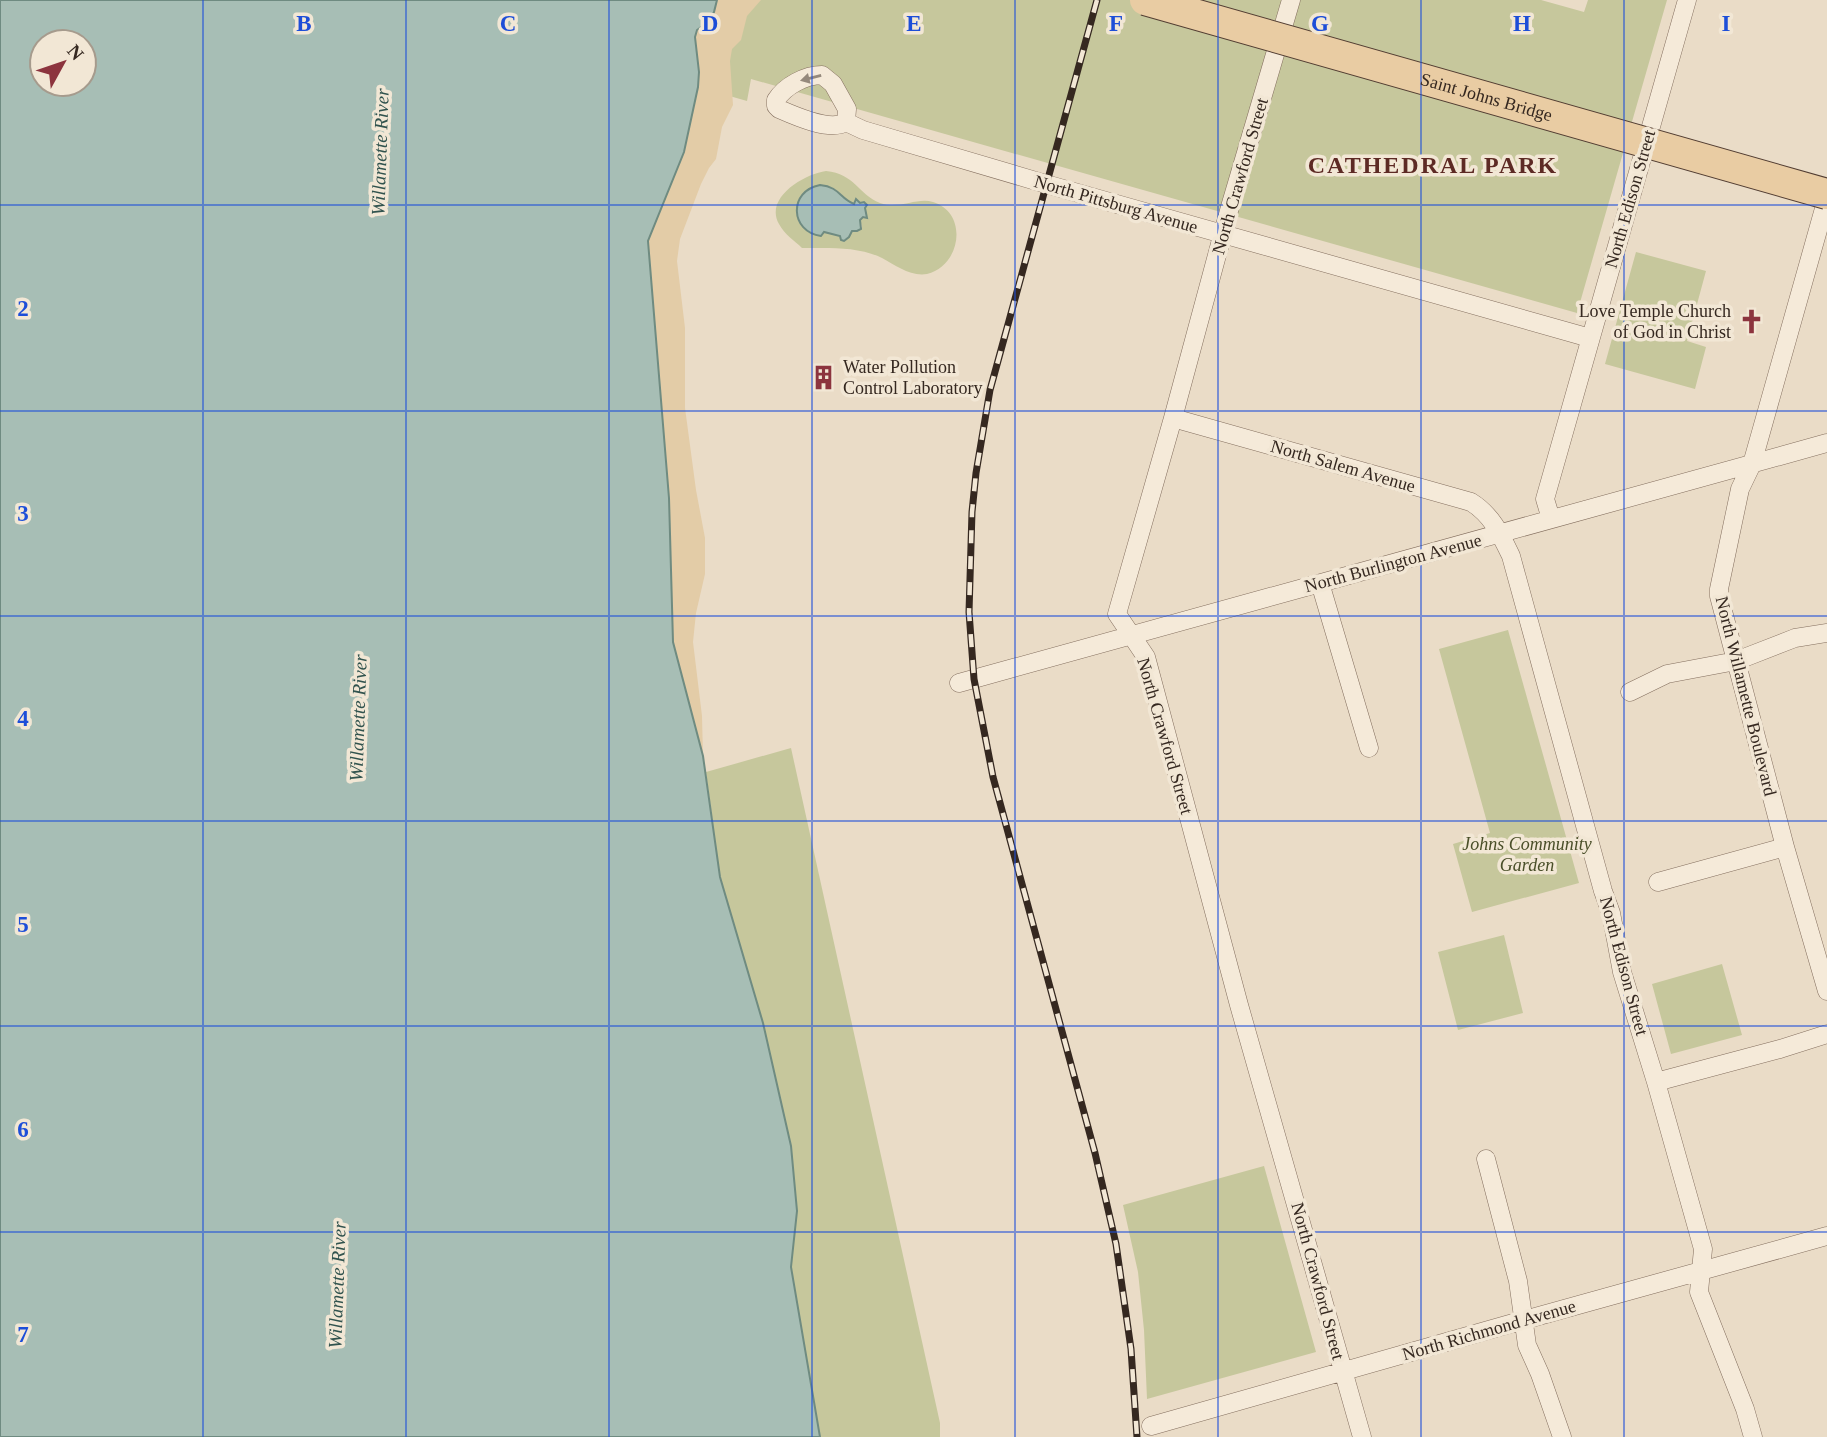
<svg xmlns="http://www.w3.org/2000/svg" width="1827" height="1437" font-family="'Times New Roman',serif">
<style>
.green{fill:#c6c79c;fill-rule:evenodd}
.sand{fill:#e3cca7}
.water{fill:#a7beb5;stroke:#6f8b81;stroke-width:2;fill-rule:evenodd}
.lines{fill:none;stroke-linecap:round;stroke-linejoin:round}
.minor-casing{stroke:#836e5e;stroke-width:19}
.minor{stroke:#f5ead9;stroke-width:18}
.rail-casing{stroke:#352820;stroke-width:7}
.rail{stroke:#f2e7d5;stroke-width:4.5;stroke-dasharray:13;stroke-linecap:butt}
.primary-bridge-casing{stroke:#523d32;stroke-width:32;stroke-linecap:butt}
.primary-bridge{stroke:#e9cca3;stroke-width:30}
.oneway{fill:#95897c}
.grid{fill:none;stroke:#1d4ed8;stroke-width:2;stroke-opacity:0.55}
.labels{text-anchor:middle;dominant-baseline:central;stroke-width:7;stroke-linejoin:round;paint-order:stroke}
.street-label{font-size:18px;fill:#352820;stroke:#f2e7d5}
.poi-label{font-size:18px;fill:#352820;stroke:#f2e7d5;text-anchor:end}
.park-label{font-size:18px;font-style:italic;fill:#4a4f29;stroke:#f2e7d5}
.water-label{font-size:19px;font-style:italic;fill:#31534e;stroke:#f2e7d5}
.district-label{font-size:24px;font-weight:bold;letter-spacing:2px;fill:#5d2a24;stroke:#f2e7d5}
.grid-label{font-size:23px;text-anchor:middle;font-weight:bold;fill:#1d4ed8;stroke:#f2e7d5;stroke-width:7;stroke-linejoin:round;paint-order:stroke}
</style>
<rect width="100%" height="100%" fill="#eadcc7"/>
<path class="green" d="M 717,0 L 1541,0 L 1584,12 L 1588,0 L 1667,0 L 1577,313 L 751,79 L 747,101 L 698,87 Z
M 826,171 C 855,174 858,194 880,203 C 899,210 917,197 933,202 C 969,213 961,266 927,274 C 911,277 895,265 882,258 C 858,246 828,248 802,248 C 795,241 784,234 779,224 C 764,198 804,174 826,171 ZM 820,185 C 826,186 831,186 836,190 C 844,195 845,202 854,204 L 856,199 L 860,203 L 867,206 L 865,208 L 866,218 L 864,216 L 860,220 L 862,227 L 857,231 L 851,231 L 849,237 L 824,232 L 821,236 C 805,234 797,223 797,208 Z
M 1636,252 L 1706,271 L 1687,341 L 1706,347 L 1695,389 L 1605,364 Z
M 1508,630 L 1579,883 L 1472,912 L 1453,844 L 1490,833 L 1439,649 Z
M 791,748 L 940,1423 L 940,1437 L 820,1437 L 791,1267 L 797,1211 L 791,1146 L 763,1023 L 720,877 L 706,772 Z
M 1504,935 L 1523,1013 L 1458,1030 L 1438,952 Z
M 1722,964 L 1742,1035 L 1671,1054 L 1652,984 Z
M 1264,1166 L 1316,1352 L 1147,1399 L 1144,1330 L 1138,1272 L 1123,1205 Z"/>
<path class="sand" d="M 717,0 L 761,0 L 747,16 L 741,40 L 732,49 L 730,61 L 733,105 L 722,127 L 716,159 L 709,168 L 701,184 L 680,239 L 677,261 L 685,328 L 685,408 L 696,490 L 705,538 L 705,574 L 696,613 L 693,642 L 702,716 L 703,756 L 673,642 L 669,498 L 648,241 L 684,152 L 698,87 L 699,72 L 695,37 L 697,30 L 708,22 L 714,12 Z"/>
<path class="water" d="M 0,0 L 717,0 L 714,12 L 708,22 L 697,30 L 695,37 L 699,72 L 698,87 L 684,152 L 648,241 L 669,498 L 673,642 L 703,756 L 720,877 L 763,1023 L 791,1146 L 797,1211 L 791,1267 L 820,1437 L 0,1437 ZM 84,42 L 84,84 L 42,84 L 42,42 Z
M 820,185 C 840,187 839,198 854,204 L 856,199 L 860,203 L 864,202 L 867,205 L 865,208 L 867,218 L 863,217 L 860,220 L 861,229 L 857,231 L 852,231 L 849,237 L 844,241 L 841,240 L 840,236 L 824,232 L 821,236 C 790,232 788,191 820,185 Z"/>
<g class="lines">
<defs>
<path id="minor" d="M 1291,0 L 1230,207 L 1173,418 L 1117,614 L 1146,657 L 1239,1005 L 1362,1437
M 846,122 L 847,109 L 833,84 L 822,75 C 805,75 785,86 776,100 L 776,106 L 779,109 C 795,116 830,132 846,122 L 863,130 L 1046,184 L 1590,338
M 1827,198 L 1752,464 L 1740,489 L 1719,589 L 1719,596 L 1785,847 L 1827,991
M 1173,418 L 1471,502 C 1492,515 1501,535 1511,556 L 1603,891 L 1611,913 L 1622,972 L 1656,1082 L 1703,1249 L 1699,1292 L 1745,1409 L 1753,1437
M 1551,519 L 1545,499 L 1687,0
M 1320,583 L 1369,748
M 959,683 L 1827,443
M 1630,692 L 1667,674 L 1736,661 L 1795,638 L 1827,633
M 1658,882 L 1785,847
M 1656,1082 L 1780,1049 L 1827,1034
M 1486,1159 L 1518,1281 L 1527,1345 L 1540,1374 L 1562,1437
M 1151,1426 L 1524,1320 L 1827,1236"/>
</defs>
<use href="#minor" class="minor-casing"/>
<use href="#minor" class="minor"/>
<defs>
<path id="rail" d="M 1097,0 L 990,390 L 976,473 L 972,512 L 969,612 L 974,679 L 993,777 L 1095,1153 L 1116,1244 L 1131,1349 L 1137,1437"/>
</defs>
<use href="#rail" class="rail-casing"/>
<use href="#rail" class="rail"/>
<defs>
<g id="primary-bridge">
<path id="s1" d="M 1145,0 L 1827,194"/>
</g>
</defs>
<use href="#primary-bridge" class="primary-bridge-casing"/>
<use href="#primary-bridge" class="primary-bridge"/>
</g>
<defs><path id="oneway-solid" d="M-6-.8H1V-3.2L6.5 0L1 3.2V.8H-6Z" transform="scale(1.75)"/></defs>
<use class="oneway" href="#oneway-solid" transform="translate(811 78) rotate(166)"/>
<path class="grid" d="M 203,0 L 203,1437M 406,0 L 406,1437M 609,0 L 609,1437M 812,0 L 812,1437M 1015,0 L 1015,1437M 1218,0 L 1218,1437M 1421,0 L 1421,1437M 1624,0 L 1624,1437M 0,205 L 1827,205M 0,411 L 1827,411M 0,616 L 1827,616M 0,821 L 1827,821M 0,1026 L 1827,1026M 0,1232 L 1827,1232"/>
<defs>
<symbol id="church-bare" viewBox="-9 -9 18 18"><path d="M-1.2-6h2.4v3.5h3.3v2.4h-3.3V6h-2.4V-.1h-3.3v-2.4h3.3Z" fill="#8c343e" stroke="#f2e7d5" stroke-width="2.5" paint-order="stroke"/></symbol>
<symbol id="building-bare" viewBox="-9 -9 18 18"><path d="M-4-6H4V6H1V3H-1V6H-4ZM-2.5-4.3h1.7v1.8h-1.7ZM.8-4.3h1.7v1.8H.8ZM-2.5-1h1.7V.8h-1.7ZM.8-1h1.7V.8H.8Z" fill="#8c343e" stroke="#f2e7d5" stroke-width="2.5" paint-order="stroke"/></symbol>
</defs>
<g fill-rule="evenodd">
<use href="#church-bare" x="1734" y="304" width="35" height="35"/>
<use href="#building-bare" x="806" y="360" width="35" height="35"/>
</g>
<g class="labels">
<g class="street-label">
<text stroke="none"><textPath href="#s1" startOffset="355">Saint Johns Bridge</textPath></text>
<text transform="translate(1240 176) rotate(-74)">North Crawford Street</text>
<text transform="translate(1630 199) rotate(-74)">North Edison Street</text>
<text transform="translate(1116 204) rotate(16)">North Pittsburg Avenue</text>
<text transform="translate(1343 466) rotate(16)">North Salem Avenue</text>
<text transform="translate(1393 563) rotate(-15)">North Burlington Avenue</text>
<text transform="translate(1746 696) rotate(76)">North Willamette Boulevard</text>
<text transform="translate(1165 736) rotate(74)">North Crawford Street</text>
<text transform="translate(1624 966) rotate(75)">North Edison Street</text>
<text transform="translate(1318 1281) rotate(75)">North Crawford Street</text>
<text transform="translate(1489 1330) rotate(-16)">North Richmond Avenue</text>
</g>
<g class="poi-label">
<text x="1731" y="311">Love Temple Church<tspan x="1731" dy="21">of God in Christ</tspan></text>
<text x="843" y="367" text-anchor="start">Water Pollution<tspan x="843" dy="21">Control Laboratory</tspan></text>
</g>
<g class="park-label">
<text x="1527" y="844">Johns Community<tspan x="1527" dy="21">Garden</tspan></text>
</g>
<g class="water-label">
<text transform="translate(380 152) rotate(-88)">Willamette River</text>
<text transform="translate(358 718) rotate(-88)">Willamette River</text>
<text transform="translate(337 1285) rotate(-88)">Willamette River</text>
</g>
<g class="district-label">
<text x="1433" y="165">CATHEDRAL PARK</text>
</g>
</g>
<g class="grid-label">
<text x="304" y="31">B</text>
<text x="508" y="31">C</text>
<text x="710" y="31">D</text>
<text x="914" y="31">E</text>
<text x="1116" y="31">F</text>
<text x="1320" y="31">G</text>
<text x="1522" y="31">H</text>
<text x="1726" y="31">I</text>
<text x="23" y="316">2</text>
<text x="23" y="521">3</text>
<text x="23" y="726">4</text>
<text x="23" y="932">5</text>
<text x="23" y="1137">6</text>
<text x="23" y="1342">7</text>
</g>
<g transform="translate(63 63) rotate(50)"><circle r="33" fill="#f2e7d5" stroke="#a69b8d" stroke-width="2"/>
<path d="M0-5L12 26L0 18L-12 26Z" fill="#8c343e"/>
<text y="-10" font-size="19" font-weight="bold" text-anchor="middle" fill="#352820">N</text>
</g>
</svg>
